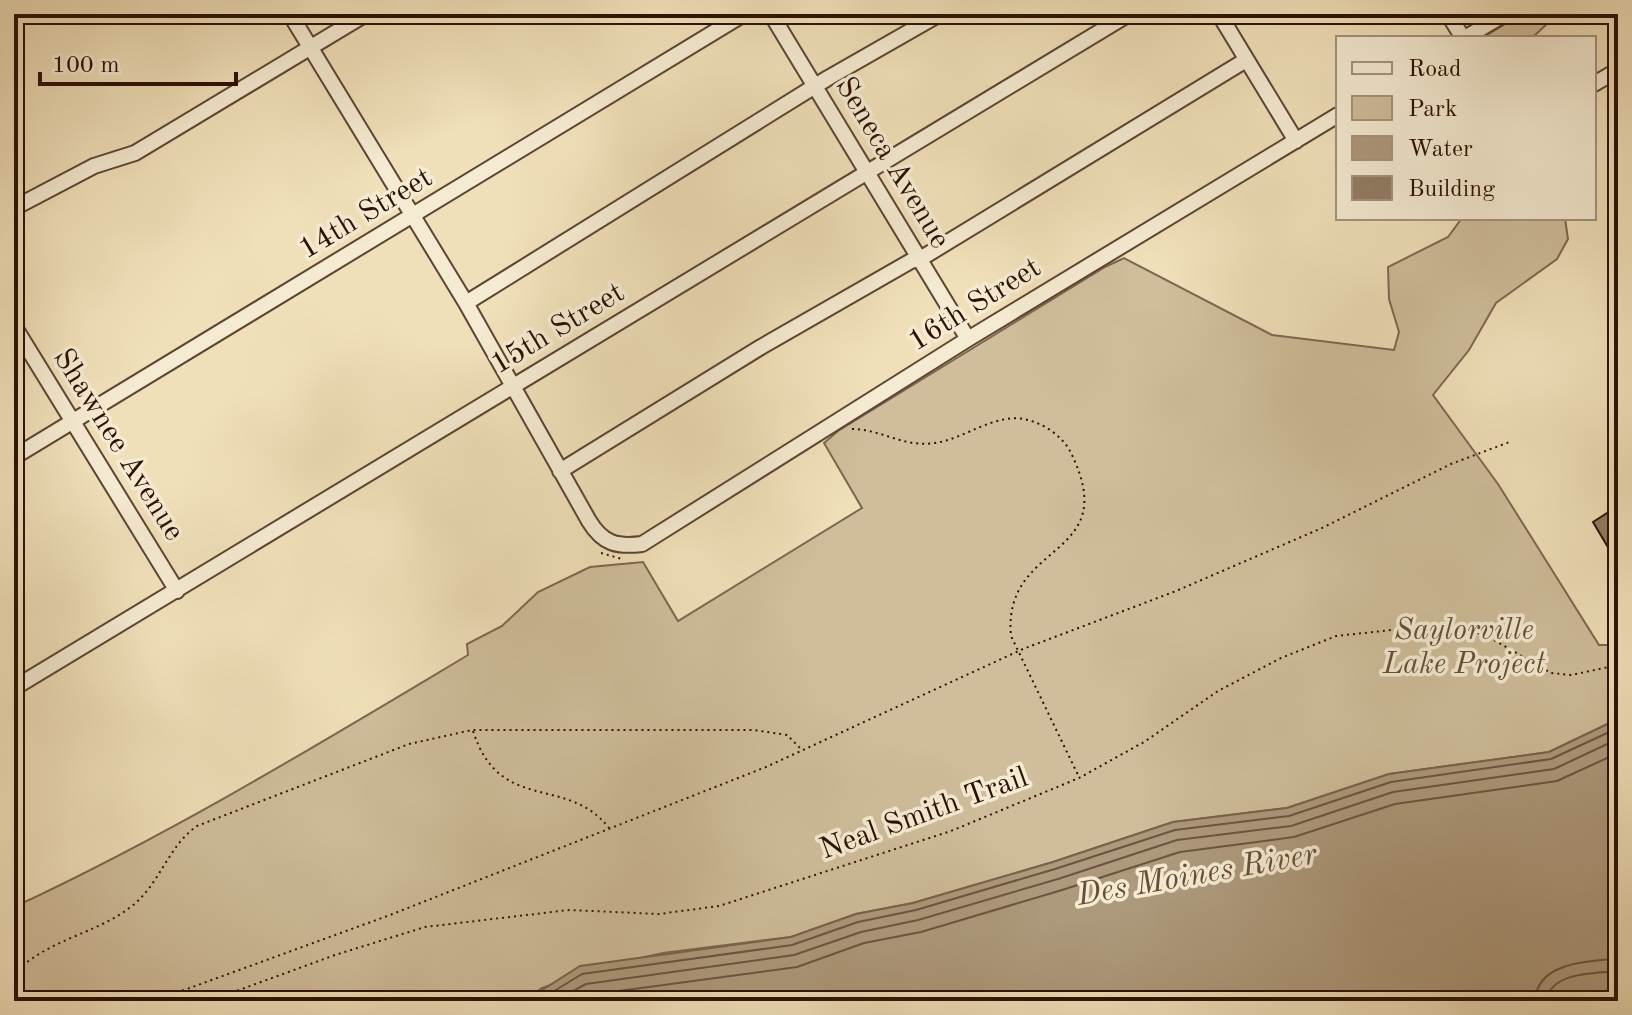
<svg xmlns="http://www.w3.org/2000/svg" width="1632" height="1015" font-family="'Old Standard TT',serif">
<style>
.green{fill:#cfbd9b;stroke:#7d6650;stroke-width:2}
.water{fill:#ad997c;stroke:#79624c;stroke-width:2}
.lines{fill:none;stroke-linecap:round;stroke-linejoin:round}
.shore{stroke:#6c5440;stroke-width:2}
.building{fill:#917c63;stroke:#2b1004;stroke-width:2}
.minor-casing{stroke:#5c4432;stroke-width:18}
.path{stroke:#2b1004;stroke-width:2;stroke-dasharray:2 4;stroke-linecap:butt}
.minor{stroke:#f5ebd2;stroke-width:14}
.labels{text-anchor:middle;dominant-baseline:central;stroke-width:7;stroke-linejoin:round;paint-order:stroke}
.street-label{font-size:30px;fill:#2b1004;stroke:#f5ebd2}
.park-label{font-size:30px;font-style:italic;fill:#644d39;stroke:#f5ebd2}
.water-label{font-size:32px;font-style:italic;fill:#664e3a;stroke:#f5ebd2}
</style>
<rect width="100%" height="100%" fill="#f0e0ba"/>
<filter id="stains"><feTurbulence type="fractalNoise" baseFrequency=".0025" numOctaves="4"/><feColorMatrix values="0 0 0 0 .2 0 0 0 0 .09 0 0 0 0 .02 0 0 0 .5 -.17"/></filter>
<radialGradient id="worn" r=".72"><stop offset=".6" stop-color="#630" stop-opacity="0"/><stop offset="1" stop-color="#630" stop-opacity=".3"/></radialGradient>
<path class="green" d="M 1522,14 L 1550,14 L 1548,23 L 1532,38 L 1482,38 Z
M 1462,218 L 1565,218 L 1568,239 L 1557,259 L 1496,303 L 1469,350 L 1433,395 L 1498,484 L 1599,645 L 1618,645 L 1618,719 L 1549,752 L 1389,774 L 1287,808 L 1173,822 L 1053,862 L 913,903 L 856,914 L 791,937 L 663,953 L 613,964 L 542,988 L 525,1001 L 14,1001 L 14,907 C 171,834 319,744 468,655 L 467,644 L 502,626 L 538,592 L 590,567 L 643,562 L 678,621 L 862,508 L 824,443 L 838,431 L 1105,267 L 1124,258 L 1272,335 L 1394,350 L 1399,332 L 1389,299 L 1388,267 L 1448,237 Z
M 1618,989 L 1618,1001 L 1533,1001 L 1543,1001 Z"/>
<path class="water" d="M 1618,719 L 1618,989 L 1533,1001 L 525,1001 L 580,966 L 791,937 L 856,914 L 913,903 L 1053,862 L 1173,822 L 1287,808 L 1389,774 L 1549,752 Z"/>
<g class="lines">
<path class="shore" d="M 538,1001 L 582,974 L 792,945 L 858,922 L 916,910 L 1055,869 L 1175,830 L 1289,816 L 1391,782 L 1551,759 L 1618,728
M 555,1001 L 586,984 L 794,955 L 861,932 L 918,920 L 1058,879 L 1177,840 L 1291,826 L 1393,792 L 1554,769 L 1618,739
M 579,1001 L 589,995 L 797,967 L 864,943 L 921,932 L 1062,890 L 1180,852 L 1294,837 L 1395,804 L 1557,781 L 1618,753
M 1535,1001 C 1537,962 1588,961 1618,959
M 1547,1001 C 1549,972 1596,973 1618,971"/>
</g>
<path class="building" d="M 1618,506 L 1618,564 L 1593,522 Z"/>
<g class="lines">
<defs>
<path id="minor" d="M 290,14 L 466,303 L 589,521 C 603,544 617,547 642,544 L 968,339 L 1338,115
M 771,14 L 968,339
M 1219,14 L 1296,141
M 1448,14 L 1463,38
M 1465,38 L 1505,14
M 1594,84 L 1618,70
M 14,208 L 94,166 L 135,153 L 366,14
M 466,303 L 828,78 L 940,14
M 14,326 L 177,591
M 14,457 L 744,14
M 560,471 L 761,347 L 911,261 L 920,259 L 1246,60
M 14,688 L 1129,14"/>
</defs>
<use href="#minor" class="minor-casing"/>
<path class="path" d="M 852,429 C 881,429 904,448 935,443 C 964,439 993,414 1023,419 C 1042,422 1063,436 1071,453 C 1124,561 1002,539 1011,636 L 1079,777
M 601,553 L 622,559
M 473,731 C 500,815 567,774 609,828
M 14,974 C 47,939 97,934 132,906 C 160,884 168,846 197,826 L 409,744 L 472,730 L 754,730 L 787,735 L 801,749
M 154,1001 L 390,915 L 766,767 L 1023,649 L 1176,591 L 1322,528 L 1451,464 L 1512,441
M 209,1001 L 335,955 L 425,927 L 569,910 L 659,914 L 719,906 L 951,831 L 1079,778 L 1144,742 L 1218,691 L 1281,658 L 1336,636 L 1429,626 L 1462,628 L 1487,636 L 1551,673 L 1571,675 L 1618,665"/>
<use href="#minor" class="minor"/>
</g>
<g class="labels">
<g class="street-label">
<text transform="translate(892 163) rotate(59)">Seneca Avenue</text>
<text transform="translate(366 214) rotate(-31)">14th Street</text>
<text transform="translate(975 305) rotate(-32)">16th Street</text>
<text transform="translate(558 329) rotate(-31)">15th Street</text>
<text transform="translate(118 445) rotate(58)">Shawnee Avenue</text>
<text transform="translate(924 814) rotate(-20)">Neal Smith Trail</text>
</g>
<g class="park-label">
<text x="1464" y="631">Saylorville<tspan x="1464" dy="34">Lake Project</tspan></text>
</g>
<g class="water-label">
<text transform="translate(1197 876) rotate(-10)">Des Moines River</text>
</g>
</g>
<rect width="1632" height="1015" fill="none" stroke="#f0e0ba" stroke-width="48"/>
<rect x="16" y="16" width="1600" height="983" fill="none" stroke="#2b1004" stroke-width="4"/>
<rect x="24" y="24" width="1584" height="967" fill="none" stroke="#2b1004" stroke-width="2"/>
<rect x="1336" y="36" width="260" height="184" fill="#f5ebd2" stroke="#a49380" stroke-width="2"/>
<rect x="1352" y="62" width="40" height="12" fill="#f5ebd2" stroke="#a49380" stroke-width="2"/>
<text x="1408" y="76" font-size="24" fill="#2b1004">Road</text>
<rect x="1352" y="96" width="40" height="24" fill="#cfbd9b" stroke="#a49380" stroke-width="2"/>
<text x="1408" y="116" font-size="24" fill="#2b1004">Park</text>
<rect x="1352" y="136" width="40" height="24" fill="#ad997c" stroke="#a49380" stroke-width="2"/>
<text x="1408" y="156" font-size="24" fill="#2b1004">Water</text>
<rect x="1352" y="176" width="40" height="24" fill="#917c63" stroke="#a49380" stroke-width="2"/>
<text x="1408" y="196" font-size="24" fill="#2b1004">Building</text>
<path d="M40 72v12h196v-12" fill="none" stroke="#2b1004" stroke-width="4"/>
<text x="52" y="72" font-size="24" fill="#2b1004" stroke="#f5ebd2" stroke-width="6" paint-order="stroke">100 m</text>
<rect width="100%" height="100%" filter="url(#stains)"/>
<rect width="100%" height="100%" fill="url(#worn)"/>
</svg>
